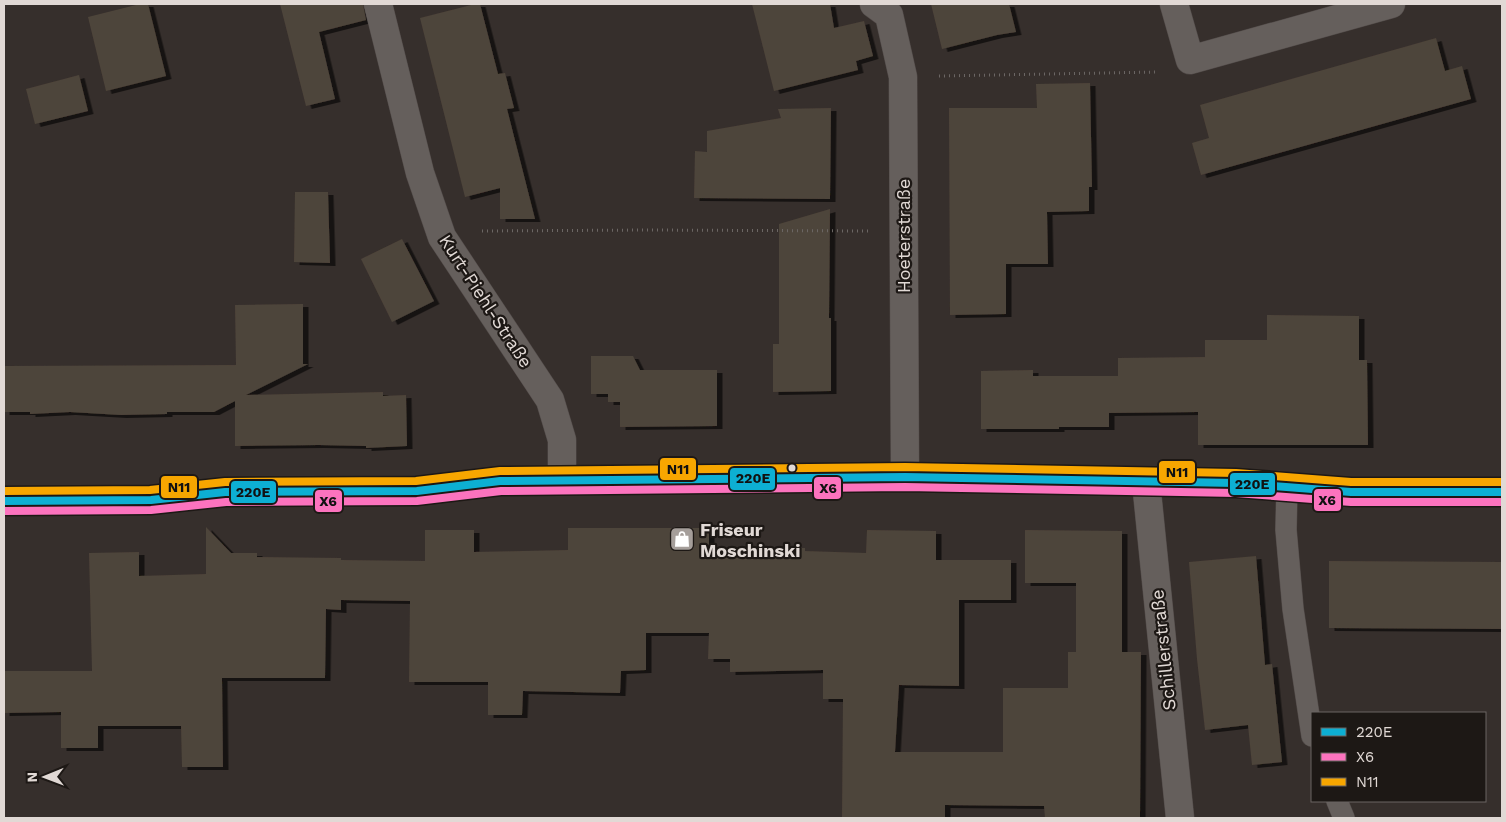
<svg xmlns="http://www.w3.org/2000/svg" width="1506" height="822" font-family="'Work Sans',sans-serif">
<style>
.building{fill:#4e443a;filter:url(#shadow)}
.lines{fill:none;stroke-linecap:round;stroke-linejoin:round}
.service-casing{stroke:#514a48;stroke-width:22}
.minor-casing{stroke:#514a48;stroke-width:29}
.tertiary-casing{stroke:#514a48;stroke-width:29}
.path{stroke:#6c6765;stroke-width:3;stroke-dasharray:1 4;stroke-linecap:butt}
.service{stroke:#655f5c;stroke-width:21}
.minor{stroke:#655f5c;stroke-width:28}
.tertiary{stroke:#655f5c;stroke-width:28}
.bus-1-casing{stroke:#1d1815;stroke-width:11}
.bus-2-casing{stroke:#1d1815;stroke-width:11}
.bus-3-casing{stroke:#1d1815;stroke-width:11}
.bus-1{stroke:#0dafd3;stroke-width:8}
.bus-2{stroke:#fc73be;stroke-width:8}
.bus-3{stroke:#f7a600;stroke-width:8}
.bus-dot{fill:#e1d9d5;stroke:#1d1815;stroke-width:2}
.labels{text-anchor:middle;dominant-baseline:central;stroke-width:4.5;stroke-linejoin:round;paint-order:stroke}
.street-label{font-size:18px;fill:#e1d9d5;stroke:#1d1815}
.poi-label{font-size:18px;font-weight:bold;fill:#e1d9d5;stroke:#1d1815;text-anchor:start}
.line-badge{stroke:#1d1815;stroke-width:2}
.pale-badge-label{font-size:14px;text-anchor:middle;font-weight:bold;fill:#111}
</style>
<defs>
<filter id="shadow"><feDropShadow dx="5.5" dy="3" stdDeviation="0" flood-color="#0009"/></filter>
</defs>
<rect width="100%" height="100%" fill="#362f2c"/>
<path class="building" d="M 140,4 L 148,4 L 166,76 L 106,91 L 88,17 Z
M 280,4 L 363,4 L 366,20 L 319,32 L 335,99 L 306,106 Z
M 475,4 L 480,4 L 498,74 L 505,73 L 514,108 L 507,109 L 535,219 L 500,219 L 500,188 L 465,197 L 420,18 Z
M 752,4 L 830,4 L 834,28 L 864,21 L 873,56 L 856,61 L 858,70 L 774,91 Z
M 931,4 L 1009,4 L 1016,32 L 997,35 L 942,49 Z
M 1436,38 L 1445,71 L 1462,66 L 1471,99 L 1201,175 L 1192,143 L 1209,138 L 1200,105 Z
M 79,75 L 88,111 L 35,124 L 26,89 Z
M 1090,83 L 1092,187 L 1089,187 L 1089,211 L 1047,212 L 1048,264 L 1006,264 L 1006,314 L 950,315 L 949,108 L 1037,108 L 1036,84 Z
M 831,108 L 830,199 L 694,198 L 695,151 L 707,152 L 707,131 L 781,118 L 778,109 Z
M 295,192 L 328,192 L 330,263 L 294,262 Z
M 830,209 L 829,318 L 831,318 L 831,391 L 773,392 L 773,344 L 779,344 L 779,224 Z
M 402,239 L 434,301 L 392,322 L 361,259 Z
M 303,304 L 303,364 L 308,364 L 246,395 L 383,392 L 383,396 L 406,395 L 407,446 L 366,448 L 366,446 L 319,445 L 235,446 L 235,401 L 214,412 L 167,412 L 167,414 L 121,415 L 70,412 L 30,414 L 30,412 L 4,412 L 4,366 L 236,365 L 235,305 Z
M 1267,315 L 1359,316 L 1359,360 L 1367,360 L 1368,445 L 1198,445 L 1198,412 L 1109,413 L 1109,427 L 1059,427 L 1059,429 L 981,429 L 981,371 L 1033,370 L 1033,376 L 1118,376 L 1118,358 L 1205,357 L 1205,340 L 1267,340 Z
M 591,356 L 633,356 L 640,370 L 717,370 L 717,426 L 620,427 L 620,402 L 608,402 L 608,394 L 591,394 Z
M 206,527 L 231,553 L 257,553 L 257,557 L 341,558 L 341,560 L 425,561 L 425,530 L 474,530 L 474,552 L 568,550 L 568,528 L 709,528 L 709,548 L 805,548 L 805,551 L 866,553 L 867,530 L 936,531 L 936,560 L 1011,560 L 1011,600 L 959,600 L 959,686 L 899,685 L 895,752 L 1003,752 L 1003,688 L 1068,688 L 1068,652 L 1076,652 L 1076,583 L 1025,583 L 1025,530 L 1122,531 L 1122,652 L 1141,652 L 1140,818 L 1045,818 L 1044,806 L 945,805 L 945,817 L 842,818 L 843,699 L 823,699 L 823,670 L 730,672 L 730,659 L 708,659 L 709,633 L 646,633 L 646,670 L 621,671 L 620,693 L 523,691 L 522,715 L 488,715 L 488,682 L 409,682 L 410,601 L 341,600 L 341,610 L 326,609 L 325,678 L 222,678 L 223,767 L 182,767 L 181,726 L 98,726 L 98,748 L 61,748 L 61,712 L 4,713 L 4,671 L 92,671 L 89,553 L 139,552 L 139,576 L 206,574 Z
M 1256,556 L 1265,665 L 1272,664 L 1282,762 L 1252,765 L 1248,725 L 1205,730 L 1197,659 L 1189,562 Z
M 1329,561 L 1502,562 L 1502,629 L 1329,628 Z"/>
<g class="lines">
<defs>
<path id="service" d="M 1287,486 L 1286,530 L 1293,609 L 1312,736
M 1337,801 L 1344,818"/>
<path id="minor" d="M 378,4 L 420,173 L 442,237 L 550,400 L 562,440 L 562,480
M 874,4 L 889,15 L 903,77 L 905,477
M 1174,4 L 1190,60 L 1391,4
M 1146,482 L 1180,818"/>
<path id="tertiary" d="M 4,501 L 151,500 L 225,492 L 417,491 L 500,481 L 793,478 L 905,477 L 1236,483 L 1351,492 L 1502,492"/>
</defs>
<use href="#service" class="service-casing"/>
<use href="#minor" class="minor-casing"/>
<use href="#tertiary" class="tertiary-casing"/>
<path class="path" d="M 939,76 L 1157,72
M 482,231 L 648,230 L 868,231"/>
<use href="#service" class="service"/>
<use href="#minor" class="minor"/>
<use href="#tertiary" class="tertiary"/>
<defs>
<path id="bus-1" d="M 4,501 L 151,500 L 225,492 L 417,491 L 500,481 L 905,477 L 1236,483 L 1351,492 L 1502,492"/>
<path id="bus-2" d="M 4,511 L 151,510 L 226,502 L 417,501 L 501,491 L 905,487 L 1236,493 L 1351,502 L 1502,502"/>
<path id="bus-3" d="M 4,491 L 150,490 L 225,482 L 416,481 L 500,471 L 905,467 L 1236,473 L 1351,482 L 1502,482"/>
</defs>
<use href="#bus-1" class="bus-1-casing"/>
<use href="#bus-2" class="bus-2-casing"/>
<use href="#bus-3" class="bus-3-casing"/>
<use href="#bus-1" class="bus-1"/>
<use href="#bus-2" class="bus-2"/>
<use href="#bus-3" class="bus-3"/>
</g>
<defs>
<symbol id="shop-square" viewBox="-11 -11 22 22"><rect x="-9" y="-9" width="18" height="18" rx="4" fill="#a59e9a" stroke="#1d1815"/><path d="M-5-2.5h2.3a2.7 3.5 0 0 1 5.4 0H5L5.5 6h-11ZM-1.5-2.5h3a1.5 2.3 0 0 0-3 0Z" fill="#fff"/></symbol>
</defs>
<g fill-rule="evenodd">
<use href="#shop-square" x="668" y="525" width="28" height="28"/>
</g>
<circle class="bus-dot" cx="792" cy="468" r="4.5"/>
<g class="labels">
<g class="street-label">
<text transform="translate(903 236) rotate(-90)">Hoeterstraße</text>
<text transform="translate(486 301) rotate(57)">Kurt-Piehl-Straße</text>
<text transform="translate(1163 650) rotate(-96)">Schillerstraße</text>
</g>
<g class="poi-label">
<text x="700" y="529">Friseur<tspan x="700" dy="21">Moschinski</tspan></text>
</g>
</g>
<g class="line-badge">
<rect x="659" y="457" width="38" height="24" rx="5" fill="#f7a600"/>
<rect x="1158" y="460" width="38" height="24" rx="5" fill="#f7a600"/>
<rect x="729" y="467" width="47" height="24" rx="5" fill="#0dafd3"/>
<rect x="1229" y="472" width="47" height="24" rx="5" fill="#0dafd3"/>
<rect x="160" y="475" width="38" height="24" rx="5" fill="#f7a600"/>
<rect x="813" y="476" width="29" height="24" rx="5" fill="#fc73be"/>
<rect x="230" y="480" width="47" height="24" rx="5" fill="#0dafd3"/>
<rect x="1313" y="488" width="29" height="24" rx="5" fill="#fc73be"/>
<rect x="314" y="489" width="29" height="24" rx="5" fill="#fc73be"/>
</g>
<g class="pale-badge-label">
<text x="678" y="474">N11</text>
<text x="1177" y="477">N11</text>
<text x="753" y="483">220E</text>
<text x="1252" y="489">220E</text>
<text x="179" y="492">N11</text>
<text x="828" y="493">X6</text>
<text x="253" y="497">220E</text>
<text x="1327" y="505">X6</text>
<text x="328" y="506">X6</text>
</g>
<rect width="1506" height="822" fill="none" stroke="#e1d9d5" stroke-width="10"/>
<rect x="1311" y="712" width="175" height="90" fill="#1d1815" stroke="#6b6562"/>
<rect x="1321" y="728" width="25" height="8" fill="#0dafd3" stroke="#6b6562"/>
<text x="1356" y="737" font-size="15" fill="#e1d9d5">220E</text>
<rect x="1321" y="753" width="25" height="8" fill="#fc73be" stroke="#6b6562"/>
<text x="1356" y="762" font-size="15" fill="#e1d9d5">X6</text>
<rect x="1321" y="778" width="25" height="8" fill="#f7a600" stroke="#6b6562"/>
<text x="1356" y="787" font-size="15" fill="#e1d9d5">N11</text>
<g transform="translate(45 777) rotate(269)" stroke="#1d1815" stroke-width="4" paint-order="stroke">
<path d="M0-4L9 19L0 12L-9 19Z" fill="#e1d9d5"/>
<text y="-8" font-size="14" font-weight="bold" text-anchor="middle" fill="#e1d9d5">N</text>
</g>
</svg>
